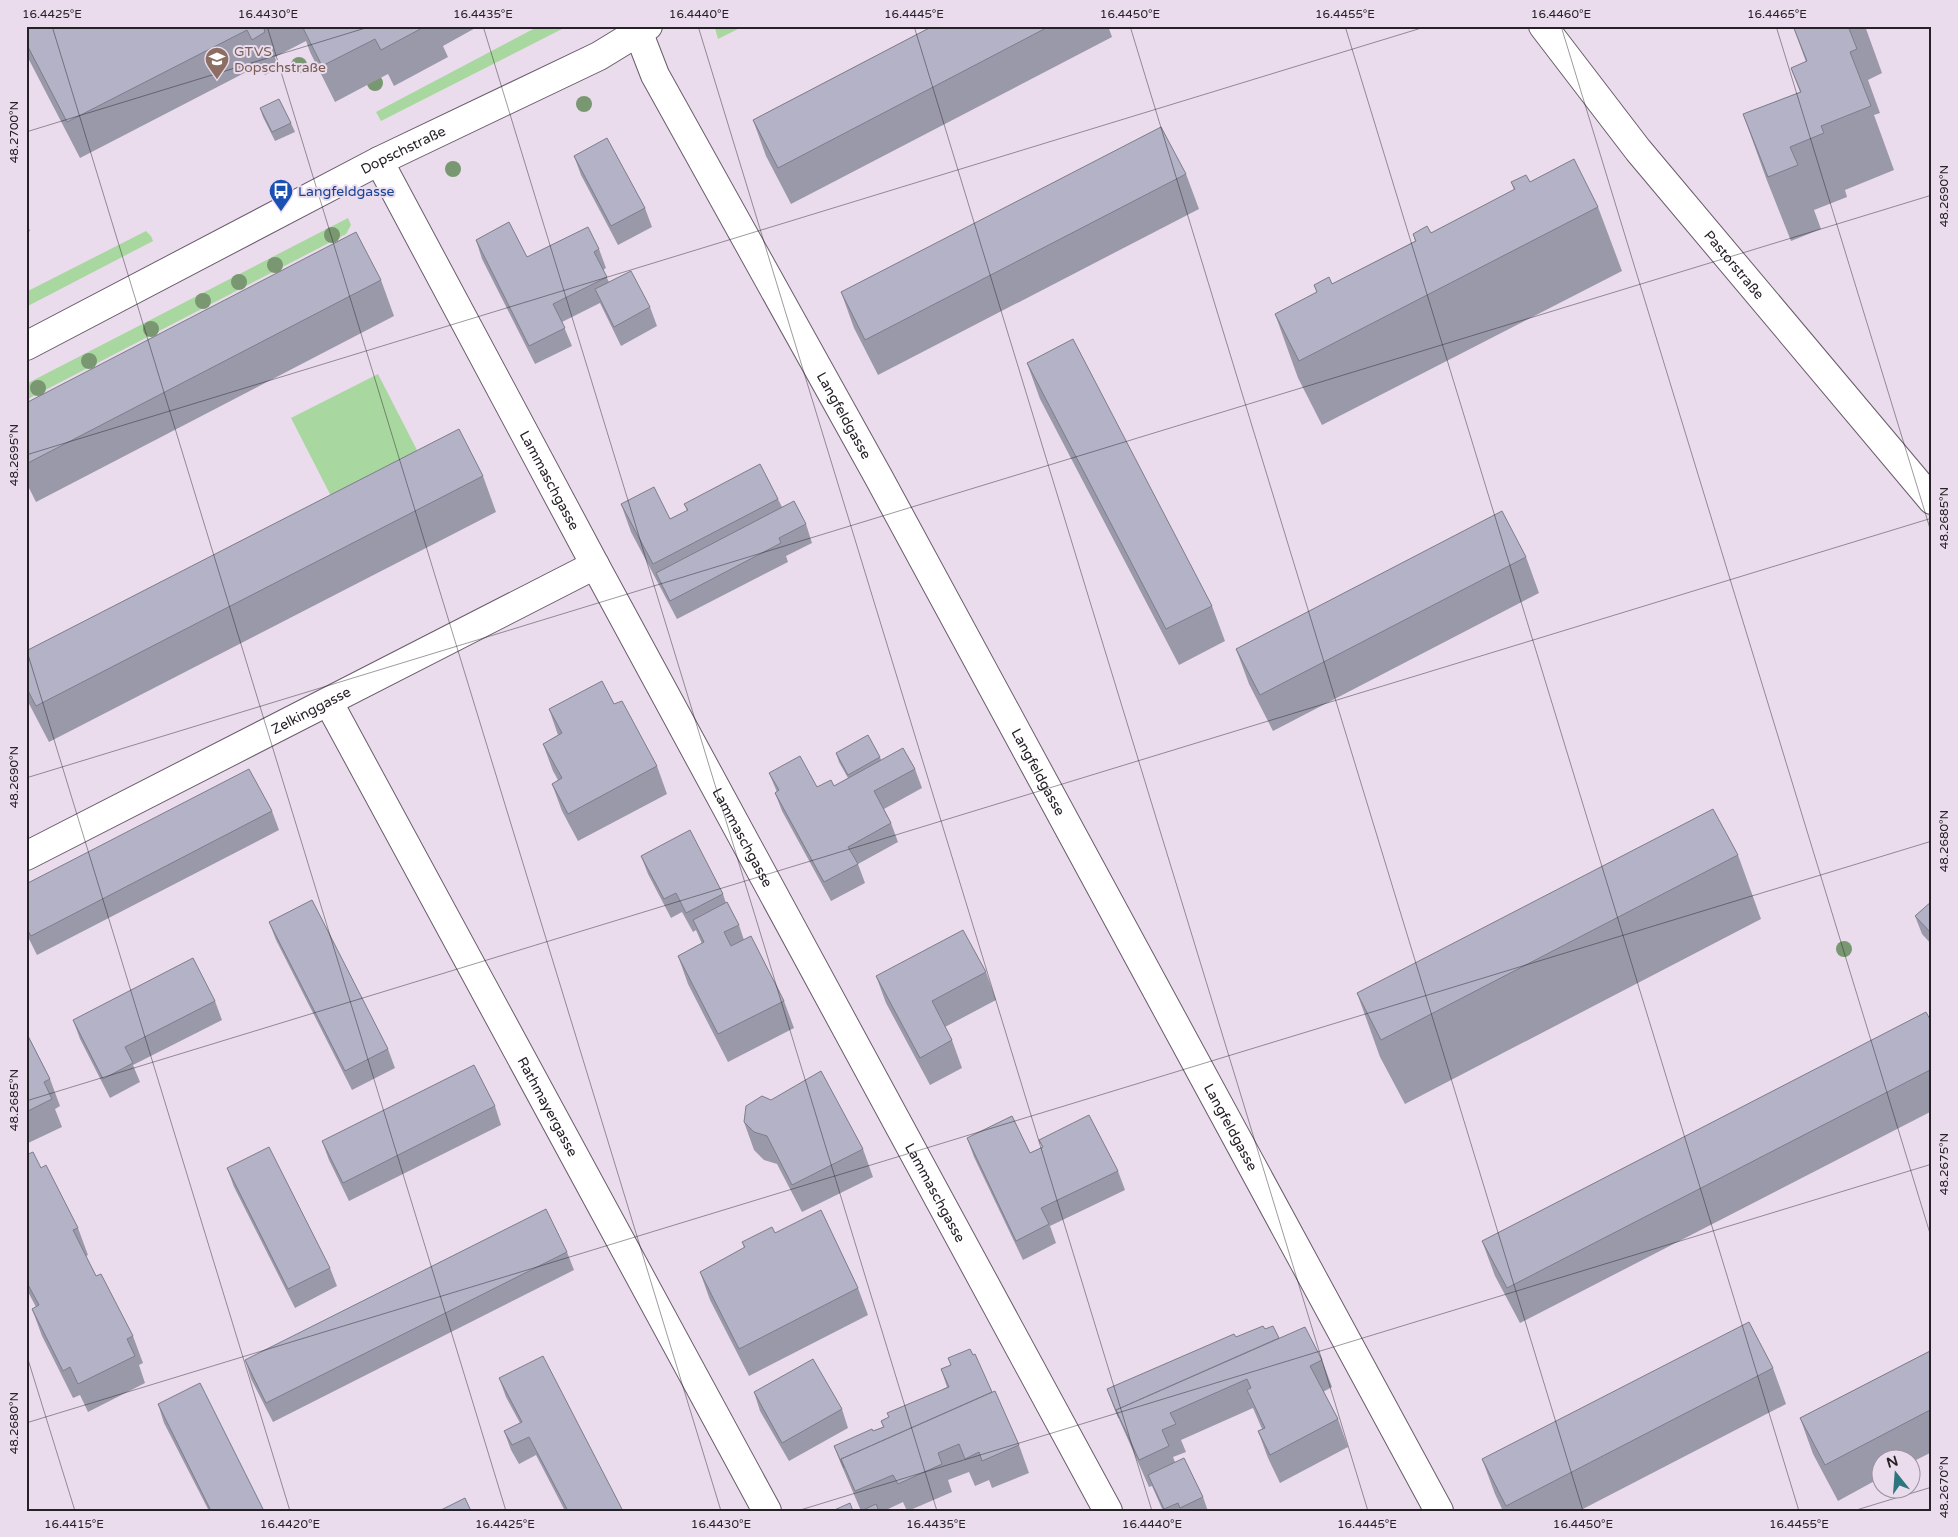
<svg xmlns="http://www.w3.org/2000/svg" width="1958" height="1537" font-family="'Varela Round',sans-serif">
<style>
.green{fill:#a8d79f}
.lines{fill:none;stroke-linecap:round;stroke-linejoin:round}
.minor-casing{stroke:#695c6b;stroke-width:30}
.minor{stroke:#fff;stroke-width:28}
.tree{fill:#799771}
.wall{fill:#9a99aa}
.building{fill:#b3b2c6;stroke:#7d7d8b}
.ticks{fill:none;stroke:#262127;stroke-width:1;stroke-opacity:0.45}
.labels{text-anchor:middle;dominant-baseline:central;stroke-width:4;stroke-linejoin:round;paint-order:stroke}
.education-label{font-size:14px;fill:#785e54;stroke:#ebdced;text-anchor:start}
.street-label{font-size:14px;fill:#262127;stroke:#ebdced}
.transit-label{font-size:14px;fill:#164399;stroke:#ebdced;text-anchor:start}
.neatline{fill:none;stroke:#262127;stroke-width:2}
.ticks-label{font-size:12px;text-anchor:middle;fill:#262127}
</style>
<rect width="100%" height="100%" fill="#ebdced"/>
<path class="green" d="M 539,26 L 568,26 L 381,121 L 376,112 Z
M 718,26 L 744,26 L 718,39 L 715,28 Z
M 348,218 L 351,225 L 346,234 L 26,400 L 26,384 Z
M 146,231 L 151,236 L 153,241 L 26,307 L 26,292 Z
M 378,374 L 419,454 L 332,498 L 291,418 Z"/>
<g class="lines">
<defs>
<g id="minor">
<path id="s1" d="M 636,26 L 655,75 L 879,478 L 1439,1511"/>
<path id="s2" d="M 1543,26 L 1638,150 L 1932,500"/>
<path id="s3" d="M 379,161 L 595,565 L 1108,1511"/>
<path id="s4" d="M 26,346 L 379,161 L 599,56 L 648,26"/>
<path id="s5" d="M 329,703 L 767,1511"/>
<path id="s6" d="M 26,856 L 595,565"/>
</g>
</defs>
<use href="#minor" class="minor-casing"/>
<use href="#minor" class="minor"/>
</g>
<g class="tree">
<circle cx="299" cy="65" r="8"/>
<circle cx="375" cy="83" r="8"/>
<circle cx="584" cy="104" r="8"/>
<circle cx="453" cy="169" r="8"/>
<circle cx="332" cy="235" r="8"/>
<circle cx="275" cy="265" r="8"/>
<circle cx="239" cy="282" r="8"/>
<circle cx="203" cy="301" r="8"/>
<circle cx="151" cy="329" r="8"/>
<circle cx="89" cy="361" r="8"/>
<circle cx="38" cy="388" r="8"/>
<circle cx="1844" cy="949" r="8"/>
</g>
<path class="wall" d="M 26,26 L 479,26 L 443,46 L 448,57 L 394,86 L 388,74 L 335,102 L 310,52 L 306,41 L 275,57 L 278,68 L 265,75 L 260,65 L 80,158 L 26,54 Z
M 933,26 L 1108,26 L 1112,37 L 791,204 L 766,156 L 753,120 Z
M 1793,26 L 1865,26 L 1882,73 L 1868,80 L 1880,113 L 1874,115 L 1894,170 L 1845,190 L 1847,197 L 1814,210 L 1821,229 L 1791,241 L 1766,178 L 1743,114 L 1800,92 L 1791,68 L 1806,62 Z
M 260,108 L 291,123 L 295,132 L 275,141 L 263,117 Z
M 574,156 L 645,208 L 652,227 L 618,245 L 581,175 Z
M 1186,174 L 1199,209 L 878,375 L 854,328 L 841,292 Z
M 1511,182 L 1530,182 L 1598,207 L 1622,271 L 1322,425 L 1298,378 L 1275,314 L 1317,292 L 1314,285 L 1332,284 L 1415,241 L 1413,234 L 1431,233 L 1514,190 Z
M 26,222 L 30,231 L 26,233 Z
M 476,240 L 527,257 L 599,249 L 606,268 L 603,270 L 609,282 L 650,307 L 657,326 L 621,346 L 600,303 L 562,322 L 572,346 L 535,364 L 482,259 Z
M 381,280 L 394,316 L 36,502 L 26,482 L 26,403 Z
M 1027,363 L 1212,606 L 1225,641 L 1179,665 L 1040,399 Z
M 483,476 L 496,512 L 49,742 L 26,698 L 26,651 Z
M 778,499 L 782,507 L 806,524 L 812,543 L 786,556 L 788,562 L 677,619 L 631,532 L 621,504 L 670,519 L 687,511 L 684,504 Z
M 1526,557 L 1539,593 L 1273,731 L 1249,684 L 1236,649 Z
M 614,704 L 657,766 L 667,794 L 578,841 L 562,811 L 552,784 L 558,780 L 553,771 L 543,744 L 558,735 L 549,709 Z
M 836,753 L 880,757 L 881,760 L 915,769 L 922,788 L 884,809 L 891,823 L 898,842 L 858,864 L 865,883 L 831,901 L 782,811 L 775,793 L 777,792 L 769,773 L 817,787 L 834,786 L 848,778 L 839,762 Z
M 272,811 L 279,830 L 37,955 L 26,933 L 26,884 Z
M 1738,855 L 1761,919 L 1405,1104 L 1380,1057 L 1357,993 Z
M 641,856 L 723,894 L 726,903 L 739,925 L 744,940 L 784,1001 L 794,1028 L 728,1062 L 688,984 L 678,956 L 702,944 L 696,930 L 693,932 L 682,912 L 671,918 L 648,874 Z
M 1932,901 L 1932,945 L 1922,934 L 1915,916 Z
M 269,922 L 388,1049 L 395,1068 L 352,1090 L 276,940 Z
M 986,972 L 996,1000 L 945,1027 L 952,1040 L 962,1068 L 930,1085 L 886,1003 L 876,976 Z
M 215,1001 L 222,1020 L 133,1065 L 140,1082 L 110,1098 L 80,1039 L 73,1020 Z
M 1932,1023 L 1932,1111 L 1520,1323 L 1495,1276 L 1482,1241 Z
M 26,1032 L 50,1079 L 60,1106 L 55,1109 L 62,1127 L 26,1144 Z
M 495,1106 L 501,1125 L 349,1201 L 329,1160 L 322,1141 Z
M 744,1122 L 863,1149 L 873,1177 L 802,1212 L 777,1164 L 764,1160 L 754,1150 Z
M 967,1138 L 1030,1153 L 1042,1147 L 1039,1140 L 1118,1171 L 1125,1190 L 1050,1226 L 1056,1243 L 1023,1260 L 974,1157 Z
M 26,1155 L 41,1168 L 78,1228 L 88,1255 L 86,1256 L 96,1276 L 133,1336 L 143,1363 L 139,1365 L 145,1383 L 88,1412 L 80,1395 L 73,1398 L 42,1336 L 32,1309 L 36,1307 L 26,1288 Z
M 227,1168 L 330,1268 L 337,1286 L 295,1308 L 234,1187 Z
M 775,1233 L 858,1288 L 868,1315 L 749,1376 L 710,1300 L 700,1272 L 744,1248 L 742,1242 Z
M 567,1252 L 574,1270 L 273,1422 L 251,1379 L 245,1360 Z
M 1265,1329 L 1279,1338 L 1322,1360 L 1332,1387 L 1323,1392 L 1338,1419 L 1348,1447 L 1280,1483 L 1268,1458 L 1258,1431 L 1262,1429 L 1253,1408 L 1181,1440 L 1186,1452 L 1173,1457 L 1175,1462 L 1203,1497 L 1208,1511 L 1163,1511 L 1152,1486 L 1149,1487 L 1114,1408 L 1107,1389 L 1236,1337 Z
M 1932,1350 L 1932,1452 L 1910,1463 L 1910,1460 L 1880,1460 L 1880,1478 L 1838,1501 L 1813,1454 L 1800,1418 Z
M 948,1358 L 992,1392 L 1019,1445 L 1029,1473 L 992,1488 L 989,1480 L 975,1486 L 969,1472 L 948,1480 L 952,1492 L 908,1511 L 907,1511 L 903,1502 L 884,1511 L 861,1511 L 841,1464 L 834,1446 L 883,1427 L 881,1421 L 947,1387 L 941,1369 L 951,1365 Z
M 1773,1368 L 1786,1404 L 1579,1511 L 1503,1511 L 1495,1494 L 1482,1459 Z
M 499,1378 L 623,1511 L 565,1511 L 536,1455 L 519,1464 L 511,1450 L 504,1431 L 520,1423 L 506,1397 Z
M 754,1392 L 842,1409 L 848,1428 L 789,1461 L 760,1411 Z
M 158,1404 L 264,1511 L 209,1511 L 164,1423 Z"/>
<path class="building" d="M 26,26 L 263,26 L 265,32 L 252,40 L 247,30 L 67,122 L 26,43 Z
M 302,26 L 426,26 L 381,50 L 375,39 L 322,66 Z
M 933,26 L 1050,26 L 778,168 L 753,120 Z
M 1793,26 L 1848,26 L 1857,49 L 1850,52 L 1871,106 L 1821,126 L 1824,133 L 1790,147 L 1798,165 L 1768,177 L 1743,114 L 1801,92 L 1791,68 L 1807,61 Z
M 279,99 L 291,123 L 272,132 L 260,108 Z
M 1161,127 L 1186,174 L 865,340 L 841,292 Z
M 607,138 L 645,208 L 611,226 L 574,156 Z
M 1574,159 L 1598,207 L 1299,361 L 1275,314 L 1317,292 L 1314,285 L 1329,277 L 1332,284 L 1416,241 L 1413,234 L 1427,226 L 1431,233 L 1515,189 L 1511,182 L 1526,175 L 1530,182 Z
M 509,222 L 527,257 L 588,227 L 599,249 L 594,252 L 607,277 L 553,304 L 565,328 L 529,346 L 476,240 Z
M 356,232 L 381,280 L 26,464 L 26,403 Z
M 631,271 L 650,307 L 614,327 L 595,289 Z
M 1073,339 L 1212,606 L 1166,629 L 1027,363 Z
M 459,429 L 483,476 L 36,706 L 26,687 L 26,651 Z
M 760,464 L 778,499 L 653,564 L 621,504 L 654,487 L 670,519 L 688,510 L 684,504 Z
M 794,501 L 806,524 L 779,538 L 781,543 L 670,601 L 656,573 Z
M 1502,511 L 1526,557 L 1260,695 L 1236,649 Z
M 602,681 L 614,704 L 622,701 L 657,766 L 568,814 L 552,784 L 562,778 L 543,744 L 562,733 L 549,709 Z
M 868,735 L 880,757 L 848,775 L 836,753 Z
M 903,748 L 915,769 L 874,791 L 891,823 L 848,847 L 858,864 L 824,882 L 775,793 L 779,790 L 769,773 L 800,756 L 817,787 L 831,780 L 834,786 Z
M 249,769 L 272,811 L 31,936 L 26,928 L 26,884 Z
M 1713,809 L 1738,855 L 1381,1040 L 1357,993 Z
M 690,830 L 723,894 L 686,913 L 676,893 L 664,899 L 641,856 Z
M 312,900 L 388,1049 L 345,1071 L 269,922 Z
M 1932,901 L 1932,934 L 1915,916 Z
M 727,902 L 739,925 L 724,932 L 731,946 L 751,936 L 784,1001 L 718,1034 L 678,956 L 704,942 L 693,920 Z
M 963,930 L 986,972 L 932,1001 L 952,1040 L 920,1058 L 876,976 Z
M 193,958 L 215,1001 L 125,1047 L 133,1063 L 103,1079 L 73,1020 Z
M 1926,1012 L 1932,1023 L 1932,1069 L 1507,1288 L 1482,1241 Z
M 26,1032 L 50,1079 L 44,1082 L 52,1099 L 26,1112 Z
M 474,1065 L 495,1106 L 343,1183 L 322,1141 Z
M 821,1071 L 863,1149 L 792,1185 L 767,1136 L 754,1132 L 744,1122 L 746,1106 L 762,1096 L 771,1100 Z
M 1089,1115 L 1118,1171 L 1041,1208 L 1049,1224 L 1016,1241 L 967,1138 L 1012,1116 L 1030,1153 L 1043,1147 L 1039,1140 Z
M 269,1147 L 330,1268 L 288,1289 L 227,1168 Z
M 33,1152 L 41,1168 L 46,1165 L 78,1228 L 73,1230 L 96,1276 L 101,1274 L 133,1336 L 127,1339 L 135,1356 L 78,1384 L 70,1367 L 63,1371 L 32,1309 L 39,1305 L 26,1281 L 26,1155 Z
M 546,1209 L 567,1252 L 266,1403 L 245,1360 Z
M 821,1210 L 858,1288 L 739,1349 L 700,1272 L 745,1247 L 742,1242 L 772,1227 L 775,1233 Z
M 1749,1322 L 1773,1368 L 1506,1506 L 1482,1459 Z
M 1263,1326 L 1265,1329 L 1273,1326 L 1279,1338 L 1116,1410 L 1119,1418 L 1107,1389 L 1234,1334 L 1236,1337 Z
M 1305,1327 L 1322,1360 L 1310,1366 L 1338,1419 L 1270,1455 L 1258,1431 L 1265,1428 L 1247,1390 L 1251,1388 L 1247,1379 L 1170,1413 L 1176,1424 L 1162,1430 L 1169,1446 L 1139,1460 L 1116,1410 Z
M 970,1349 L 973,1355 L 975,1354 L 992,1392 L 841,1459 L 844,1468 L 834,1446 L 872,1429 L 873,1431 L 884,1427 L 881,1421 L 889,1417 L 887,1413 L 949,1387 L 941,1369 L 951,1365 L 948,1358 Z
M 1932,1350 L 1932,1409 L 1825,1465 L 1800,1418 Z
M 543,1356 L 623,1511 L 568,1511 L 529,1437 L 512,1445 L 504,1431 L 522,1422 L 499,1378 Z
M 813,1359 L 842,1409 L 782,1443 L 754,1392 Z
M 200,1383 L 264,1511 L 211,1511 L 158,1404 Z
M 995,1391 L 1019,1445 L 982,1461 L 979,1452 L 965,1459 L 959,1444 L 938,1453 L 942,1464 L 898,1484 L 893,1475 L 855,1491 L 841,1459 Z
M 1184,1458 L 1203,1497 L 1180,1508 L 1178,1503 L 1164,1509 L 1148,1475 Z
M 465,1498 L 471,1511 L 439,1511 Z
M 850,1503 L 853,1511 L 832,1511 Z
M 876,1504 L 879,1511 L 861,1511 Z"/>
<path class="ticks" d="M 52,26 L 506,1511M 267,26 L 721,1511M 483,26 L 937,1511M 698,26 L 1152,1511M 914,26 L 1368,1511M 1130,26 L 1583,1511M 1345,26 L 1799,1511M 1561,26 L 1932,1240M 1776,26 L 1932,535M 26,132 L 372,26M 26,455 L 1428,26M 26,648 L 290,1511M 26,778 L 1932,195M 26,1101 L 1932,518M 26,1353 L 75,1511M 26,1423 L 1932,841M 797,1511 L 1932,1164M 1853,1511 L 1932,1487"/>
<defs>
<symbol id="school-pin" viewBox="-11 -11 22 30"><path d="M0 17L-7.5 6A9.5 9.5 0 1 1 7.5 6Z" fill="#8d6e63" stroke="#ebdced"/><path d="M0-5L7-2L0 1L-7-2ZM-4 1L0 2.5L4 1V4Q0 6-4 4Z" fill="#fff"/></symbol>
<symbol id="bus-pin" viewBox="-11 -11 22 30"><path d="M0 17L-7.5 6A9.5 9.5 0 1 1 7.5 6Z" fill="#1a4fb4" stroke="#ebdced"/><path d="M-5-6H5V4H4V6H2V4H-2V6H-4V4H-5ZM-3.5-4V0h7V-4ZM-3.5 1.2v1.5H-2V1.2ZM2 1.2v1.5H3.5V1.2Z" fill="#fff"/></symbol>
</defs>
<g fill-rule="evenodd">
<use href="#school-pin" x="203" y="45" width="28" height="38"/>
<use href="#bus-pin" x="267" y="177" width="28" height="38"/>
</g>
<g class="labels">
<g class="education-label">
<text x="234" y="51">GTVS<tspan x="234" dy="16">Dopschstraße</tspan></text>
</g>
<g class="street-label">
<text stroke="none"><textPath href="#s4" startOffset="425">Dopschstraße</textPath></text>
<text stroke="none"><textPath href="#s2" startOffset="306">Pastorstraße</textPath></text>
<text stroke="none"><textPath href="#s1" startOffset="442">Langfeldgasse</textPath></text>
<text stroke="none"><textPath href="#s3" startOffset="362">Lammaschgasse</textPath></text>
<text stroke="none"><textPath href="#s6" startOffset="320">Zelkinggasse</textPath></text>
<text stroke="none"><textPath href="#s1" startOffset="848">Langfeldgasse</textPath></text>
<text stroke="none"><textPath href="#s3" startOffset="768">Lammaschgasse</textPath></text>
<text stroke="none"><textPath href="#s5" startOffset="459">Rathmayergasse</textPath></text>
<text stroke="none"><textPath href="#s1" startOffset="1252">Langfeldgasse</textPath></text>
<text stroke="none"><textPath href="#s3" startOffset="1172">Lammaschgasse</textPath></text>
</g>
<g class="transit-label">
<text x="298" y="191">Langfeldgasse</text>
</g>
</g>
<rect width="1958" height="1537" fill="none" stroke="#ebdced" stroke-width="55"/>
<g transform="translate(1896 1474) rotate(343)"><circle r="24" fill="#ebdced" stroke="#9c919e"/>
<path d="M0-4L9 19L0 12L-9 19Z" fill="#2d757f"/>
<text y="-8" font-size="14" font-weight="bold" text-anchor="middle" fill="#262127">N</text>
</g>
<rect x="28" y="28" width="1902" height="1482" class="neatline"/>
<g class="ticks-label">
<text x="52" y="18">16.4425°E</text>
<text x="268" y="18">16.4430°E</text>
<text x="483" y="18">16.4435°E</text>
<text x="699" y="18">16.4440°E</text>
<text x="914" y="18">16.4445°E</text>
<text x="1130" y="18">16.4450°E</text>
<text x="1345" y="18">16.4455°E</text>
<text x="1561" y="18">16.4460°E</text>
<text x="1777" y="18">16.4465°E</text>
<text transform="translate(14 132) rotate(-90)" y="4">48.2700°N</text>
<text transform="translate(1944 196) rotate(-90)" y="4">48.2690°N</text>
<text transform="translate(14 455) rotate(-90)" y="4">48.2695°N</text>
<text transform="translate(1944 518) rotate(-90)" y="4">48.2685°N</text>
<text transform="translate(14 777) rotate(-90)" y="4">48.2690°N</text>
<text transform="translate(1944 841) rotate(-90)" y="4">48.2680°N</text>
<text transform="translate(14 1100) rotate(-90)" y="4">48.2685°N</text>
<text transform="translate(1944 1164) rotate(-90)" y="4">48.2675°N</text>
<text transform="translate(14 1423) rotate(-90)" y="4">48.2680°N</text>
<text transform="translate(1944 1487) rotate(-90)" y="4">48.2670°N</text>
<text x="74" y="1528">16.4415°E</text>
<text x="290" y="1528">16.4420°E</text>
<text x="505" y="1528">16.4425°E</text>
<text x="721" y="1528">16.4430°E</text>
<text x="936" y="1528">16.4435°E</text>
<text x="1152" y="1528">16.4440°E</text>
<text x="1367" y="1528">16.4445°E</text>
<text x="1583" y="1528">16.4450°E</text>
<text x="1799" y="1528">16.4455°E</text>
</g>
</svg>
